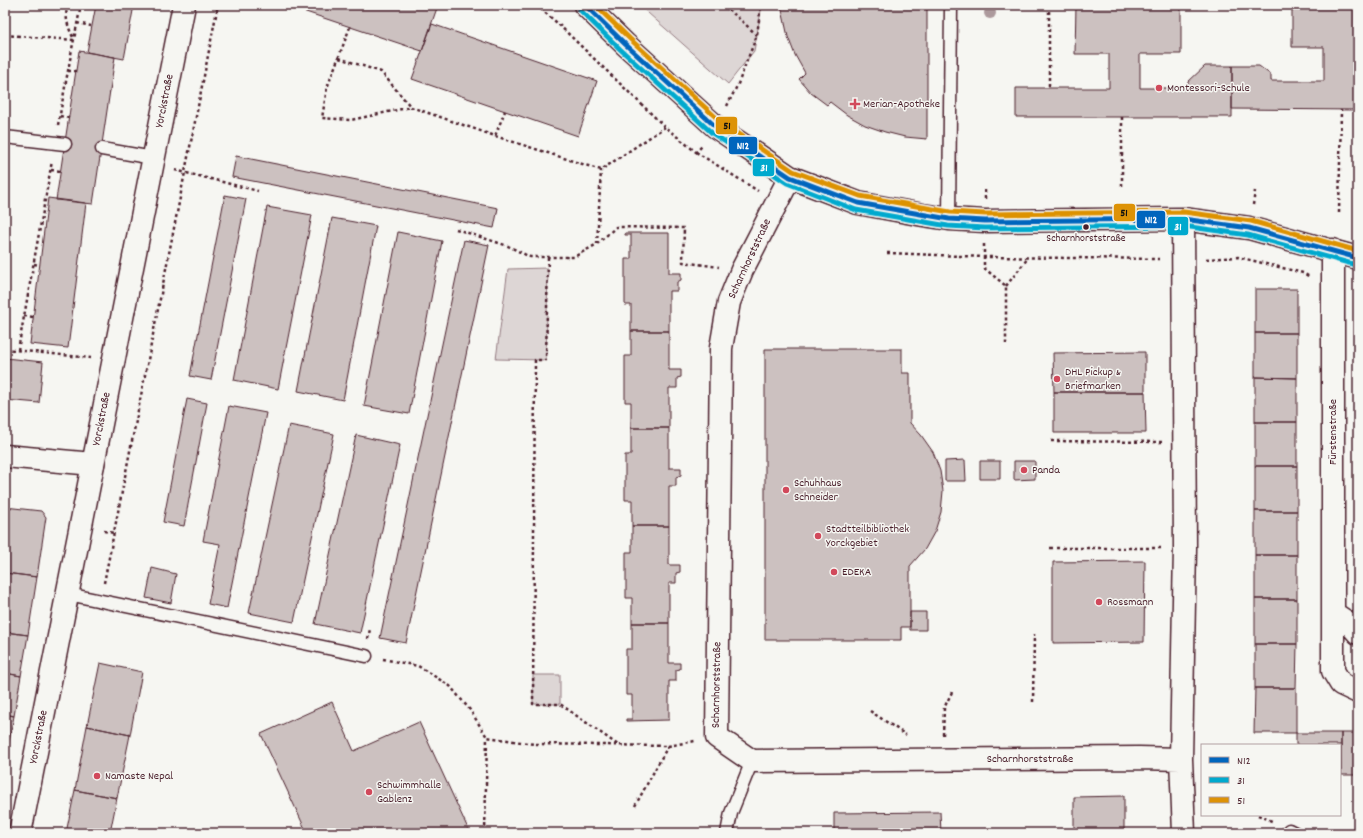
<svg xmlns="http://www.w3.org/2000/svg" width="1363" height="838" font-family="Dekko,sans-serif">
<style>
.green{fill:#ddd6d5;stroke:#947a80}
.building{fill:#ccc1c0;stroke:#4a1f2b}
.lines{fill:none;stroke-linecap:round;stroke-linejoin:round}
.lane-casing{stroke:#4a1f2b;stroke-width:15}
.street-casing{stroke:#4a1f2b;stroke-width:25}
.secondary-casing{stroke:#4a1f2b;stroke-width:25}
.path{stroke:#4a1f2b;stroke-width:2.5;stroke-dasharray:3 3;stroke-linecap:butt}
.lane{stroke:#f6f6f2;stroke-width:12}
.street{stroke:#f6f6f2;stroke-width:22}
.secondary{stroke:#f6f6f2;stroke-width:22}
.bus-1-casing{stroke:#f6f6f2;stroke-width:8}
.bus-2-casing{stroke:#f6f6f2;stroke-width:8}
.bus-3-casing{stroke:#f6f6f2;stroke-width:8}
.bus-1{stroke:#0065bd;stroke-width:5}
.bus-2{stroke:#00a9ce;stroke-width:5}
.bus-3{stroke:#dd9206;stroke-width:5}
.tree{fill:#ac999c}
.poi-dot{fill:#d1495b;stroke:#f6f6f2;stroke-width:1.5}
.bus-dot{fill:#4a1f2b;stroke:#f6f6f2;stroke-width:1.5}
.labels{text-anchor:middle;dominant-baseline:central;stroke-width:3;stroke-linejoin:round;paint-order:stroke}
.bus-label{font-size:11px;fill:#4a1f2b;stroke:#f6f6f2}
.poi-label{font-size:12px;fill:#4a1f2b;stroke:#f6f6f2;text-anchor:start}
.street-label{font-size:12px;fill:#4a1f2b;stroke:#f6f6f2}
.line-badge{stroke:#f6f6f2;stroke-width:1.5}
.badge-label{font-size:11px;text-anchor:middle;font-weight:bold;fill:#fff}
.pale-badge-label{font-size:11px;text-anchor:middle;font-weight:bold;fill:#111}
</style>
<rect width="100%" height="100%" fill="#f6f6f2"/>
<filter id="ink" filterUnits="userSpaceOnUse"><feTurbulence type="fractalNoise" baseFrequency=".025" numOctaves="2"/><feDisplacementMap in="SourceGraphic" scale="8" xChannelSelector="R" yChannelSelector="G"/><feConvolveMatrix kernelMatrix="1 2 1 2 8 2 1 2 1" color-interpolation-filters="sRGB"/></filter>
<g filter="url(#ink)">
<path class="green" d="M 639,5 L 762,5 L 754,51 L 728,84 Z
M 548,268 L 546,360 L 496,359 L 508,269 Z
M 533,675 L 560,675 L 560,704 L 533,704 Z"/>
<path class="building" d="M 96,5 L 134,5 L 124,59 L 87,52 Z
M 285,5 L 438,5 L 422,51 Z
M 781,5 L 927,5 L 927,139 L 905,137 L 885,132 L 865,125 L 847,115 L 830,102 L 827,105 L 811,93 L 799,79 L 805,73 L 795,55 L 788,37 Z
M 1076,5 L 1181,5 L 1181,54 L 1140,54 L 1140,88 L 1188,88 L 1188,82 L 1205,66 L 1232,66 L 1232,117 L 1016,117 L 1016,88 L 1109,88 L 1109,54 L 1075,54 Z
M 1292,5 L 1358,5 L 1358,47 L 1355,47 L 1355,81 L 1358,81 L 1358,110 L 1232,109 L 1232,66 L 1259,66 L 1271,75 L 1271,81 L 1324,81 L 1324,47 L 1292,47 Z
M 432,24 L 597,81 L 578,136 L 412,79 Z
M 79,51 L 115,57 L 93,204 L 56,200 Z
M 236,156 L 498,208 L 494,228 L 232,177 Z
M 225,195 L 246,199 L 211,380 L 190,376 Z
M 48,198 L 86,203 L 68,348 L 30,344 Z
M 267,207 L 312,215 L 278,389 L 234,380 Z
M 332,218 L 376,226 L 343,400 L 298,391 Z
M 398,232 L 442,241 L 409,414 L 364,406 Z
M 625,233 L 669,233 L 669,273 L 681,273 L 681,280 L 677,282 L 677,291 L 669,291 L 669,331 L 631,331 L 631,305 L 625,305 L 625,259 L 631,259 L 631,235 L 625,235 Z
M 464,240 L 489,245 L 406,643 L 380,638 Z
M 1255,289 L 1297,289 L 1297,333 L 1255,333 Z
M 631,331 L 669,331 L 669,370 L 681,370 L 681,377 L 677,378 L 677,388 L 669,388 L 669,428 L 631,428 L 631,402 L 625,402 L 625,356 L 631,356 Z
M 1255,333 L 1297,333 L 1297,378 L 1255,377 Z
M 765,349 L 902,349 L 902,373 L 910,373 L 910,423 L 921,435 L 933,452 L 940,471 L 943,491 L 941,512 L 935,531 L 925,549 L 910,566 L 910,627 L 901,627 L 901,640 L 765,640 Z
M 1145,352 L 1145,392 L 1054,392 L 1053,353 Z
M 5,358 L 43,362 L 39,403 L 5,400 Z
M 1255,377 L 1297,378 L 1297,422 L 1255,422 Z
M 1054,392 L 1145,392 L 1146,433 L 1054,433 Z
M 187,399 L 207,403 L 184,526 L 163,522 Z
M 229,406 L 266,413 L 227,608 L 208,604 L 220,544 L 203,541 Z
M 1255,422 L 1297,422 L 1297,466 L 1255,466 Z
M 289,425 L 334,434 L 294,622 L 249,613 Z
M 631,428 L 669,428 L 669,468 L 681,468 L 681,475 L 676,477 L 676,486 L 669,486 L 669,526 L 632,526 L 632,500 L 625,500 L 625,455 L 631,455 Z
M 356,435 L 400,445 L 360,633 L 315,624 Z
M 965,460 L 966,481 L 945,481 L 945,461 Z
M 980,461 L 1000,461 L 1000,479 L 980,479 Z
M 1014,461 L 1035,461 L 1035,479 L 1014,480 Z
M 1255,466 L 1297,466 L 1297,511 L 1255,511 Z
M 5,507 L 41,511 L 46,517 L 37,577 L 5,573 Z
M 1255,511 L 1297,511 L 1297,555 L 1255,555 Z
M 632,526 L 669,526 L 669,565 L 680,565 L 680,572 L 676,573 L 676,583 L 669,583 L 669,623 L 632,623 L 632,598 L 626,598 L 626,552 L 632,552 Z
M 1255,555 L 1297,555 L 1297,599 L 1255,599 Z
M 1145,561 L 1144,642 L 1053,643 L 1053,562 Z
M 152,568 L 176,574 L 171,603 L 146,598 Z
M 5,573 L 37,577 L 28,635 L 5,632 Z
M 1255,599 L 1297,599 L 1297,644 L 1255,644 Z
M 910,612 L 926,612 L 926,630 L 910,630 Z
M 632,623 L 669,623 L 669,663 L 680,663 L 680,669 L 676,670 L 676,681 L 669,681 L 669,720 L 626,721 L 626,719 L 632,719 L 632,695 L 626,695 L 626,649 L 632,649 Z
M 5,632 L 28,635 L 21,676 L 5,673 Z
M 1255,644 L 1297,644 L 1296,688 L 1255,688 Z
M 100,663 L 142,672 L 130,735 L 87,726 Z
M 5,673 L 21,676 L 14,716 L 5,714 Z
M 1255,688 L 1296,688 L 1296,733 L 1254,733 Z
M 332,702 L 354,751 L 419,722 L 470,833 L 307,833 L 261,734 Z
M 5,714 L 14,716 L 5,762 Z
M 87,726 L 130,735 L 117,798 L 75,790 Z
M 1296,733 L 1341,733 L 1341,775 L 1340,745 L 1296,745 Z
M 1341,733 L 1358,733 L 1358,775 L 1341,775 Z
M 75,790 L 117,798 L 110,833 L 66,833 Z
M 1124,796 L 1124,833 L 1074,833 L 1074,797 Z
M 940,812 L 941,833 L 834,833 L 834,813 Z"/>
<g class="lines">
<defs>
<path id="lane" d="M 5,137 L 65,144
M 102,149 L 153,158
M 949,219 L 951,5
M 68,594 L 366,656
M 1289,830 L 1295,833
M 727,833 L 731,813 L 752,761"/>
<path id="street" d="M 585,5 L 625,44 L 716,127 L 790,177 L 858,203 L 923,215 L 949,219 L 985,221 L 1183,219 L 1249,228 L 1358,258
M 790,177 L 742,270 L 729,302 L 721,348 L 717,737 L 752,761 L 1139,758 L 1181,759
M 1183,219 L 1185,548 L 1181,759 L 1184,833
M 1333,250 L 1333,671 L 1341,684 L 1358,692
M 5,456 L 93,464
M 1333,613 L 1351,625 L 1358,633"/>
<path id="secondary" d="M 20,833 L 184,5"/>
</defs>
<use href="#lane" class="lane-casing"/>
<use href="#street" class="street-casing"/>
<use href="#secondary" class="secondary-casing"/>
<path class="path" d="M 67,5 C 65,18 68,28 74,39
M 536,5 L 556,22 L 665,127 L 696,152 L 702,146
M 724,5 L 757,35
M 1049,5 L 1049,88
M 77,23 L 91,26
M 350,27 L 327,88 L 322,118 L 351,120 L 411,107
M 5,35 L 74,40
M 339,58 L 381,72 L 411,107 L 495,136 L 505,111
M 68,71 L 76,71
M 727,106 L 738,84 L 757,35 L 761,5
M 60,116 L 69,118
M 1122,117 L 1122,188
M 58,125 L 72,49 L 81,5
M 495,136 L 601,170 L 665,127
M 696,152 L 758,191
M 51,170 L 61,171
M 175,170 L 258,191
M 985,199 L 985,187
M 1253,205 L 1255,191
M 1339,213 L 1341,110
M 456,229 L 508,246 L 530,257 L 574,257 L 597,244 L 616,227 L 684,228 L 683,262 L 719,267
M 597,244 L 601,170
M 984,244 L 984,268 L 1006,286 L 1006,344
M 887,253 L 984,257 L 1161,259
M 548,257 L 546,360 L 535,360 L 533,704 L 560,704 L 618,745
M 1206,259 L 1238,257 L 1303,273 L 1310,277
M 34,264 L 40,265
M 1006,286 L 1028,258
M 24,316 L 34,317
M 5,349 L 91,358
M 18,350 L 52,161
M 1051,441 L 1162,442
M 104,531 L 114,533
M 1050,548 L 1162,548
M 104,583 L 218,5
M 368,639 L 370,629
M 383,659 L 418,666 L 450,686 L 470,710 L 487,737 L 534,744 L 668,746 L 695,741
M 1033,702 L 1034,634
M 870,711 L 906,735
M 943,735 L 944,708 L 952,692
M 635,806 L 668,746
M 1258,815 L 1274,822
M 485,833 L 487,737"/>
<use href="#lane" class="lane"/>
<use href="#street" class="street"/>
<use href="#secondary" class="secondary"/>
<defs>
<path id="bus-1" d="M 585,5 L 625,44 L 716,127 L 790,177 L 858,203 L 949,219 L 985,221 L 1183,219 L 1249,228 L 1358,258"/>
<path id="bus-2" d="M 580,10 L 620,49 L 712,133 L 787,183 L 856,210 L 948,226 L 985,228 L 1183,226 L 1248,235 L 1356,265"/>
<path id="bus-3" d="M 595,5 L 630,39 L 720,121 L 793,171 L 860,196 L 950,212 L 985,214 L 1184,212 L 1251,221 L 1358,251"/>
</defs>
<use href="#bus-1" class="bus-1-casing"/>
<use href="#bus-2" class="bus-2-casing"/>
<use href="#bus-3" class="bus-3-casing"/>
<use href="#bus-1" class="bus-1"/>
<use href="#bus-2" class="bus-2"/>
<use href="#bus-3" class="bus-3"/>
</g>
<circle class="tree" cx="990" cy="13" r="6"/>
</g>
<g class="poi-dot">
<circle cx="1159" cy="88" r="4"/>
<path d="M853 98h4v4h4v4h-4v4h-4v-4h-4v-4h4z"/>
<circle cx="1057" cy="379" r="4"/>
<circle cx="1024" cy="470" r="4"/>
<circle cx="786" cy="490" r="4"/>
<circle cx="818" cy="536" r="4"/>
<circle cx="834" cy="572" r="4"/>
<circle cx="1099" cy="602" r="4"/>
<circle cx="97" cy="776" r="4"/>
<circle cx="369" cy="792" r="4"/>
</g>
<circle class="bus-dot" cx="1086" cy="227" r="3.5"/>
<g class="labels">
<g class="bus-label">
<text x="1086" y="239">Scharnhorststraße</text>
</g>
<g class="poi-label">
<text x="1167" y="88">Montessori-Schule</text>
<text x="863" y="104">Merian-Apotheke</text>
<text x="1065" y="372">DHL Pickup &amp;<tspan x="1065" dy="14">Briefmarken</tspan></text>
<text x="1032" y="470">Panda</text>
<text x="794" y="483">Schuhhaus<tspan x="794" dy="14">Schneider</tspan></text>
<text x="826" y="529">Stadtteilbibliothek<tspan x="826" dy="14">Yorckgebiet</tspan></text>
<text x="842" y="572">EDEKA</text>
<text x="1107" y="602">Rossmann</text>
<text x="105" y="776">Namaste Nepal</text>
<text x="377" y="785">Schwimmhalle<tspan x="377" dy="14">Gablenz</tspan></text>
</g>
<g class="street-label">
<text transform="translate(165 101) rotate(-79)">Yorckstraße</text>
<text transform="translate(750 259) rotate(-65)">Scharnhorststraße</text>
<text transform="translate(102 419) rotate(-79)">Yorckstraße</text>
<text transform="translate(1333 432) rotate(-90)">Fürstenstraße</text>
<text transform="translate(717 685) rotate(-89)">Scharnhorststraße</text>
<text transform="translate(39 737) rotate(-79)">Yorckstraße</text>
<text x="1030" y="759">Scharnhorststraße</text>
</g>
</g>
<g class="line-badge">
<rect x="715" y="116" width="23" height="19" rx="4" fill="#dd9206"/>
<rect x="728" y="136" width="30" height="19" rx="4" fill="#0065bd"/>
<rect x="752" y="158" width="23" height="19" rx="4" fill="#00a9ce"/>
<rect x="1113" y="203" width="23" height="19" rx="4" fill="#dd9206"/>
<rect x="1136" y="210" width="30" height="19" rx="4" fill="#0065bd"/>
<rect x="1167" y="216" width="22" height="20" rx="4" fill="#00a9ce"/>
</g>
<g class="badge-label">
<text x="743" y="149">N12</text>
<text x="764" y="171">31</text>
<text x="1151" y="223">N12</text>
<text x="1178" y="230">31</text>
</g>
<g class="pale-badge-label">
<text x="727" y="129">51</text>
<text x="1124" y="216">51</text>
</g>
<rect width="1363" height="838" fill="none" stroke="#f6f6f2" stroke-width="20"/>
<rect x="10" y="10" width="1343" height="818" fill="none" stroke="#4a1f2b" stroke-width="1.5" filter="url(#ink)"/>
<rect x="1201" y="744" width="140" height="72" fill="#f6f6f2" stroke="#b1a0a2"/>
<rect x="1209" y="757" width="20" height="6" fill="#0065bd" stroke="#b1a0a2"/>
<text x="1237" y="764" font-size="12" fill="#4a1f2b">N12</text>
<rect x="1209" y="777" width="20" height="6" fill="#00a9ce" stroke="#b1a0a2"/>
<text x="1237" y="784" font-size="12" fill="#4a1f2b">31</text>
<rect x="1209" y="797" width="20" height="6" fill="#dd9206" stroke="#b1a0a2"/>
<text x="1237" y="804" font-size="12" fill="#4a1f2b">51</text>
</svg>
